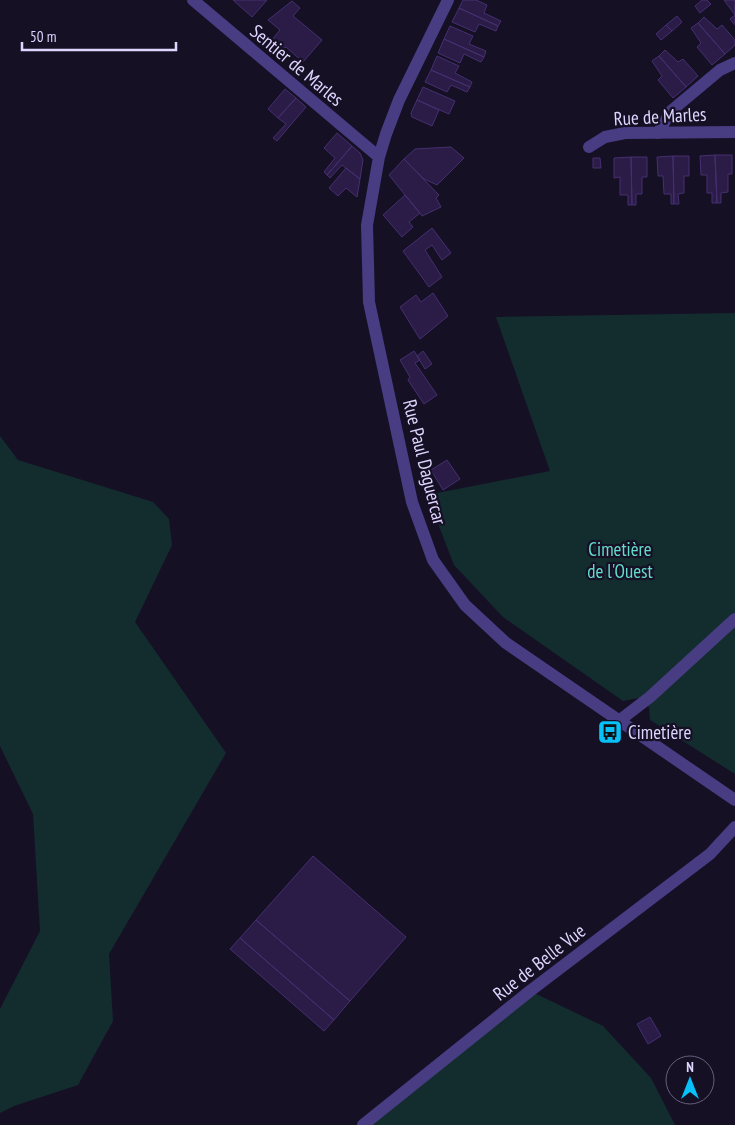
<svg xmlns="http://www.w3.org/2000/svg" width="735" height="1125" font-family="'PT Sans Narrow',sans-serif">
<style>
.green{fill:#132d2f}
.building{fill:#2a1c46;stroke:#452f71}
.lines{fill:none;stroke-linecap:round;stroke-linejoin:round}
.minor{stroke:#483c83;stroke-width:12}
.labels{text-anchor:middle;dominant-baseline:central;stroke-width:4.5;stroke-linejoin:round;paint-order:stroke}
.street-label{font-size:19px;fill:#dfd5fe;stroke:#161025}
.park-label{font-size:19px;fill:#63dcce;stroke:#161025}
.poi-label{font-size:19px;fill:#dfd5fe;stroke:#161025;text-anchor:start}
</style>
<rect width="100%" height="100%" fill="#161025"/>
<path class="green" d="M 735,313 L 735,774 L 650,720 L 649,707 L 638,698 L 623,701 L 503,617 L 454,565 L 427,495 L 550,471 L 496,317 Z
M 0,436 L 18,460 L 153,502 L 169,519 L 172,545 L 135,622 L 226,753 L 109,954 L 113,1021 L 78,1085 L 14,1106 L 0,1113 L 0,1009 L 40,931 L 33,814 L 0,746 Z
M 530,991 L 603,1026 L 651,1078 L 675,1125 L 363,1125 Z"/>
<path class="building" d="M 233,0 L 267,0 L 252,17 Z
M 463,0 L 476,0 L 487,5 L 484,13 L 501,21 L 498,26 L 459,8 Z
M 702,0 L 707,0 L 711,4 L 700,13 L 695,6 Z
M 724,0 L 735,0 L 735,25 L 730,19 L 735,15 Z
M 292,1 L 300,8 L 293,16 L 322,40 L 303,62 L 286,47 L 282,50 L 271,41 L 280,30 L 268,20 Z
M 459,8 L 498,26 L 496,31 L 479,24 L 475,32 L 452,22 Z
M 677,16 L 682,22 L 672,31 L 666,25 Z
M 704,17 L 717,29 L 722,25 L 735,40 L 735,45 L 725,54 L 698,23 Z
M 698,23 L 725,54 L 712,65 L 697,47 L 701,43 L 691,28 Z
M 666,25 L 672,31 L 661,40 L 656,34 Z
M 450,26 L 473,36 L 469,44 L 486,51 L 484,57 L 444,39 Z
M 444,39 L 484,57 L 481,62 L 464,54 L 460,63 L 438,53 Z
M 665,50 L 678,62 L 683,59 L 698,76 L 686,87 L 659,56 Z
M 437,56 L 459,66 L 455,73 L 472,82 L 470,87 L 431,70 Z
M 659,56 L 686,87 L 673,98 L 658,80 L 662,76 L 652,61 Z
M 431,70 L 470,87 L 467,92 L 451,85 L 447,92 L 425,82 Z
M 423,87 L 455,101 L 449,114 L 417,100 Z
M 285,89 L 296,98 L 278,118 L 268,109 Z
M 296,98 L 306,107 L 277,141 L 273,138 L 286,124 L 278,118 Z
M 417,100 L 439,110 L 432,126 L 412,117 L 411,113 Z
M 337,133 L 352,146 L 327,175 L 324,172 L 335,158 L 324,148 Z
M 352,146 L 360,153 L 363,160 L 360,179 L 342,165 L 330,178 L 327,175 Z
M 451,147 L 464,158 L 437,185 L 424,179 L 404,159 L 415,149 Z
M 715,155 L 717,203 L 712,203 L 712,193 L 707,193 L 707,175 L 701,175 L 700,156 Z
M 715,155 L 732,155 L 732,174 L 728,174 L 728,192 L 721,193 L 721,203 L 717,203 Z
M 673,156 L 689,156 L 689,176 L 684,176 L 684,193 L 678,194 L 679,204 L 674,204 Z
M 673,156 L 674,204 L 671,204 L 671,194 L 664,194 L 663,176 L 658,176 L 657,157 Z
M 631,157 L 647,157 L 647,177 L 642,177 L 642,194 L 636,194 L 636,205 L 632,205 Z
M 631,157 L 632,205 L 628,205 L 628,195 L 620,195 L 620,177 L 614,178 L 614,158 Z
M 593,158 L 600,158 L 601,168 L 593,168 Z
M 404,159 L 439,195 L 436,198 L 441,207 L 422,216 L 389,175 Z
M 346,168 L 360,179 L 357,197 L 346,188 L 338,196 L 329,188 Z
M 405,195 L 420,213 L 409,222 L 413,227 L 402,237 L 383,215 Z
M 432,228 L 451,253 L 442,260 L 432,245 L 425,250 L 442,277 L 429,287 L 403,251 Z
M 433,293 L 448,316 L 420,339 L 400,307 L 416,295 L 421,302 Z
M 414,351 L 420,360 L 415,363 L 437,395 L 424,404 L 408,380 L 410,377 L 400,360 Z
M 423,351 L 432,364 L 425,369 L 417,356 Z
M 447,460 L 460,479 L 443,490 L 431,470 Z
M 313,856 L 406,937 L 350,1001 L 256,920 Z
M 256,920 L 350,1001 L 334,1020 L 240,938 Z
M 240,938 L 334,1020 L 324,1031 L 230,949 Z
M 650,1017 L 661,1036 L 648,1044 L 637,1024 Z"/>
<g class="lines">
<path class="minor" d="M 193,0 L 379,157
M 448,0 L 399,100 L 386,134 L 379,157 L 367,225 L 369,302 L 412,502 L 433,560 L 465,605 L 506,643 L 735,800
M 658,133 L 671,111 L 720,70 L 735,63
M 589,147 L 605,137 L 625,133 L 735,132
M 620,720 L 650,697 L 735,619
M 363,1125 L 530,991 L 710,854 L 735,827"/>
</g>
<defs>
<symbol id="bus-square" viewBox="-11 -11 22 22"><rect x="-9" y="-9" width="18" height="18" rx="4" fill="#07c1f8" stroke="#161025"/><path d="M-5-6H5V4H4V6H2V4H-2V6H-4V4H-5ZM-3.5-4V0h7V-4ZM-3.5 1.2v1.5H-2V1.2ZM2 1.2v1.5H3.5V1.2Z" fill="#111"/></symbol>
</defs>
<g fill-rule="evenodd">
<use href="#bus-square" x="596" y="718" width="28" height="28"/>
</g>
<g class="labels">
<g class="street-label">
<text transform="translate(297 65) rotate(40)">Sentier de Marles</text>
<text transform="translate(660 116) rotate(-3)">Rue de Marles</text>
<text transform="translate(425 462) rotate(76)">Rue Paul Daguercar</text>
<text transform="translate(539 962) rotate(-38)">Rue de Belle Vue</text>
</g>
<g class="park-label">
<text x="620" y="549">Cimetière<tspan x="620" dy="22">de l'Ouest</tspan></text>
</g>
<g class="poi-label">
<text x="628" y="732">Cimetière</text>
</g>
</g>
<g transform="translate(690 1080)"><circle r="24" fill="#161025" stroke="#665f7c"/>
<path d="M0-4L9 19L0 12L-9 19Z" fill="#07c1f8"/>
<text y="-8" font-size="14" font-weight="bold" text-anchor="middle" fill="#dfd5fe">N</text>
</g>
<path d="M22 42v8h154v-8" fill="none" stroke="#dfd5fe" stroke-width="2.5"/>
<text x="30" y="42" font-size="15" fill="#dfd5fe" stroke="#161025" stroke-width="4" paint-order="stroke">50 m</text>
</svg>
